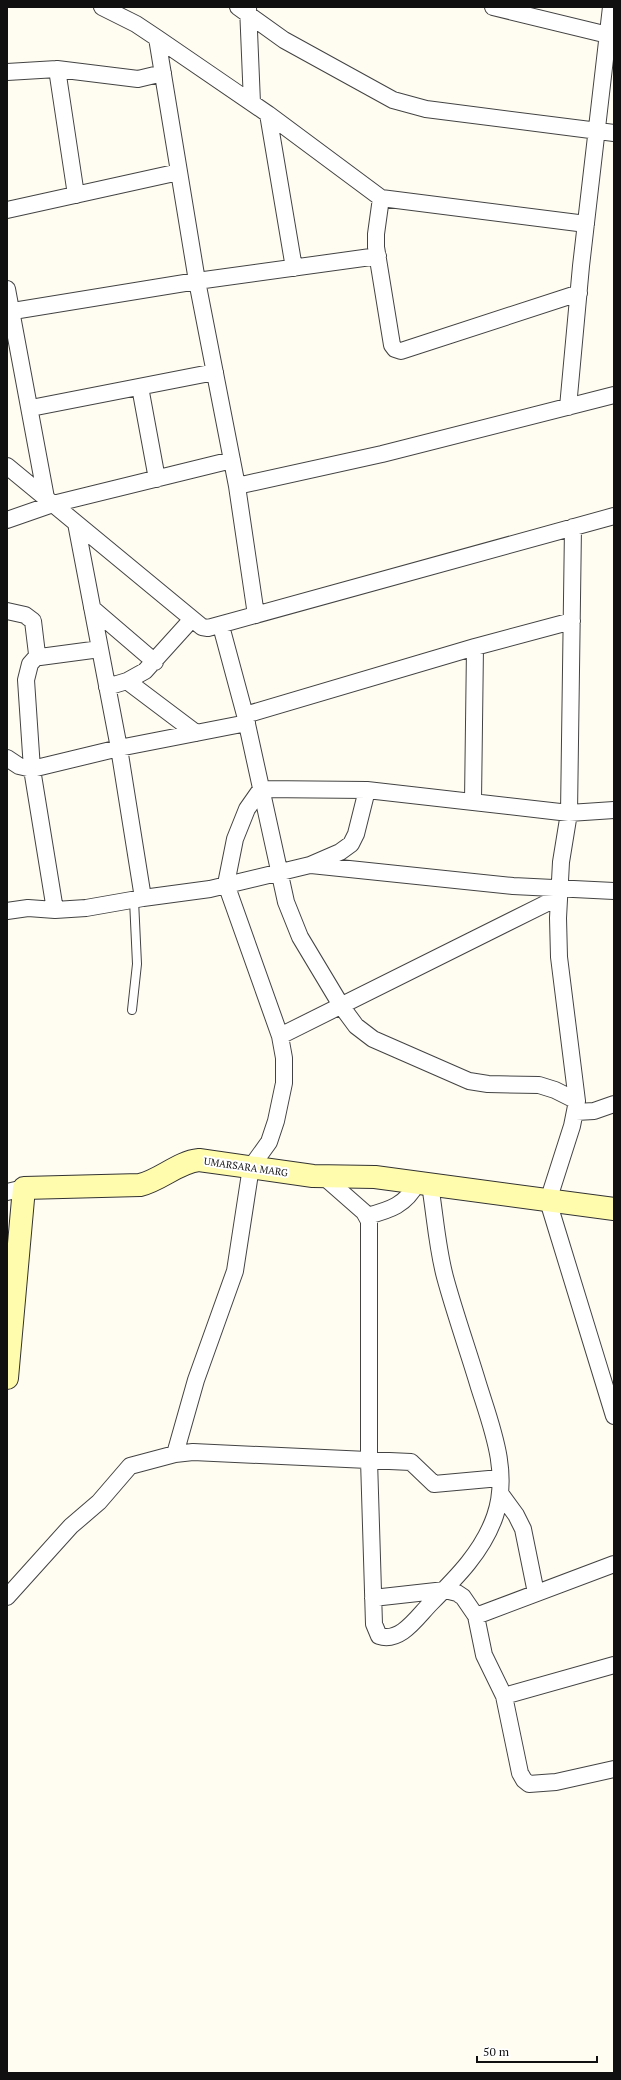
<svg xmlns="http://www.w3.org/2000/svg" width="621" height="2080" font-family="'PT Serif',serif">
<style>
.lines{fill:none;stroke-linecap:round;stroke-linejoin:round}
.lane-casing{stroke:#434343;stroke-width:10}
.street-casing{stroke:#434343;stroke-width:18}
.secondary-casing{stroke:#323232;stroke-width:24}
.lane{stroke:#fff;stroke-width:8}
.street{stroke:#fff;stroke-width:16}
.secondary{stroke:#fffcad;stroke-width:22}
.labels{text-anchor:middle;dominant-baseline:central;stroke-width:4;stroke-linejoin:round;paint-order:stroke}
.street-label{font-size:10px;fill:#101010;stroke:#fff}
</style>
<rect width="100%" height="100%" fill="#fffdf2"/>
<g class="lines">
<defs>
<path id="lane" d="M 132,1010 L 137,964 L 134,900"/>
<path id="street" d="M 102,7 L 136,24 L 157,38 L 268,114 L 381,198 L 586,224
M 238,7 L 284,40 L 393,100 L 426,109 L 614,133
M 248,7 L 252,103
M 493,7 L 608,35
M 157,38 L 197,281 L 237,486 L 256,615
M 57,69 L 76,195
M 7,72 L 57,69 L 138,79 L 163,73
M 268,114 L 294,268
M 381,198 L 376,234 L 376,247 L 392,345 L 395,349 L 401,351 L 579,293
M 7,210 L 179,172
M 7,289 L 46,498
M 7,312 L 197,281 L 378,256
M 140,387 L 157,479
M 568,407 L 581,266 L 611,7
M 31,408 L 215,372
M 7,466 L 202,627 L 208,628 L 614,516
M 237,486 L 382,454 L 614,395
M 7,520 L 53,504 L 232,460
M 76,523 L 119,748 L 143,898
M 573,527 L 569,813 L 561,862 L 558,918 L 559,957 L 577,1101 L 572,1126 L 548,1201 L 614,1416
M 92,608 L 155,662
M 7,611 L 25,615 L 33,621 L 37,654 L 40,657 L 100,649
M 221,626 L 245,715 L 286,902 L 300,937 L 342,1007 L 356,1026 L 373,1039 L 469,1081 L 488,1084 L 539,1085 L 555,1090 L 577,1101
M 38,655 L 30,664 L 26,680 L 32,769 L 55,910
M 127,681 L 196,733
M 107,687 L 127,681 L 145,671 L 192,619
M 245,715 L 475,647 L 572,621
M 7,758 L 19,766 L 32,769 L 119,748 L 247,723
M 261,789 L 367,790 L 569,813 L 614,810
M 473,801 L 475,647
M 311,865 L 513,886 L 614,891
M 7,911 L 28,908 L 55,910 L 86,908 L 143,898 L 210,889 L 310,865 L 340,852 L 351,844 L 356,834 L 367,790
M 280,1036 L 551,901 L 559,900
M 576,1112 L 594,1111 L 614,1104
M 323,1176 L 364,1212 L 369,1221 L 369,1460 L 374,1624 L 379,1636 C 401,1643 417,1617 431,1603 C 457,1577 483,1551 495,1516 C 510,1473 492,1428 479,1387 C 468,1350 455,1314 445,1277 C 437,1247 435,1215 430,1185
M 7,1192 L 24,1188
M 367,1216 C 390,1210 406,1205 417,1183
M 175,1454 L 196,1380 L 235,1271 L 251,1167 L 269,1142 L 276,1121 L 284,1083 L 284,1058 L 280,1036 L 226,884 L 235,839 L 247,809 L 261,789
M 500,1493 L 516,1515 L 523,1529 L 536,1593
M 7,1597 L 71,1526 L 99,1502 L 130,1466 L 175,1454 L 193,1452 L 411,1462 L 434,1484 L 500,1478
M 373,1598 L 445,1590 L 457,1593 L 463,1597 L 476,1616 L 484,1655 L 504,1696 L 520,1773 L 524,1780 L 529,1784 L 556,1782 L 614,1769
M 476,1616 L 614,1564
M 504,1696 L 614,1665"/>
<path id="secondary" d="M 7,1378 L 24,1188 L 140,1185 C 161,1180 178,1162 199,1160 L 313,1176 L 375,1177 L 614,1209"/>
</defs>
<use href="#lane" class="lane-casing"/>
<use href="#street" class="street-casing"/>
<use href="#secondary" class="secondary-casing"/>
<use href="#lane" class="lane"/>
<use href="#street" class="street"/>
<use href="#secondary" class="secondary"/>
</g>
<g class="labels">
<g class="street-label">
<text transform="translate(246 1167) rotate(8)">UMARSARA MARG</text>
</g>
</g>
<rect width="621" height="2080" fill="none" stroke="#101010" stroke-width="16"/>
<path d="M477 2056v6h120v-6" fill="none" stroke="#101010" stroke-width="2"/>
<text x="483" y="2056" font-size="12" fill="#101010" stroke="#ffffff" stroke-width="3" paint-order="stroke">50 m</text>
</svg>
